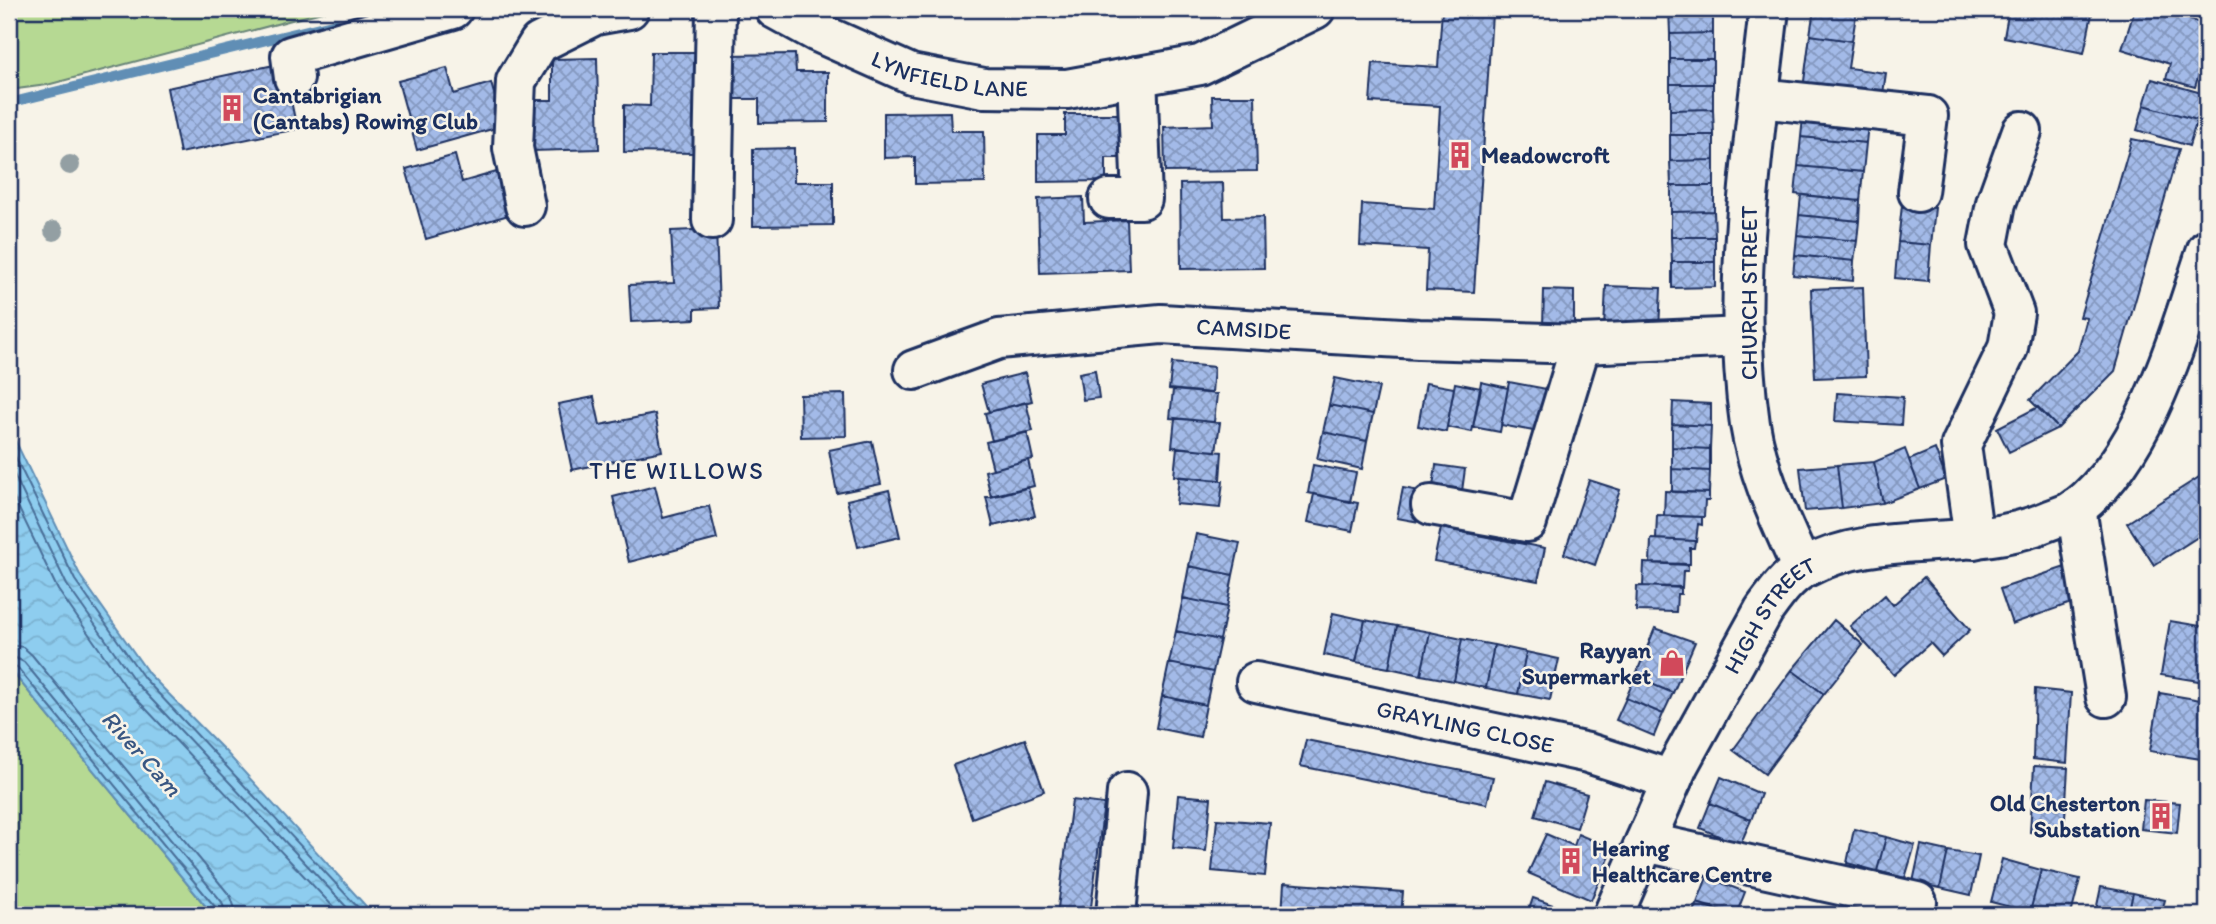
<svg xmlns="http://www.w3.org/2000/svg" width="2216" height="924" font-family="Itim,sans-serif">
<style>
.green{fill:#b6d993;stroke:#688478;stroke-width:2}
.water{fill:url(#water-waves);stroke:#608eb5;stroke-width:2}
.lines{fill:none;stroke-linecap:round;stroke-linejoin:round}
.shore{stroke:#496e98;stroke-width:2}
.stream{stroke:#608eb5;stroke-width:10}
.building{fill:url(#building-cross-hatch);stroke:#1b2f5e;stroke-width:2}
.minor-casing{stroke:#1b2f5e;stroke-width:44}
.minor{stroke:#f7f3e8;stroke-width:38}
.tree{fill:#939fa3}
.labels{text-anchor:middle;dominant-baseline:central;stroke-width:5;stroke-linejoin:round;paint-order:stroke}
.street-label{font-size:23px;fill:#1b2f5e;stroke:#f7f3e8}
.poi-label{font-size:23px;font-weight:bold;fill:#1b2f5e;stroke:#f7f3e8;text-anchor:start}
.neighbourhood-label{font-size:24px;letter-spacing:2px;fill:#1b2f5e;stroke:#f7f3e8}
.water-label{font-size:24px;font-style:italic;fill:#385682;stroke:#f7f3e8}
</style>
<defs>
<pattern id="water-waves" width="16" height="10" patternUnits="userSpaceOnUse" patternTransform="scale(1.75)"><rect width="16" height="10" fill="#8ecdef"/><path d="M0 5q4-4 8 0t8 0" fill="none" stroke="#7ab0cf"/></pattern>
<pattern id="building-cross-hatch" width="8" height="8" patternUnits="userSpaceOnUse" patternTransform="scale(1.75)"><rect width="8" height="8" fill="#a3bae8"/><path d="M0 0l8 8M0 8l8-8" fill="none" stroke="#8498bf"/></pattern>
</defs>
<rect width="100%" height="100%" fill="#f7f3e8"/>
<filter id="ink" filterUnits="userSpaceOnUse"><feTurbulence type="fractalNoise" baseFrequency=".0143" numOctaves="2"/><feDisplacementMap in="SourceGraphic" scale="14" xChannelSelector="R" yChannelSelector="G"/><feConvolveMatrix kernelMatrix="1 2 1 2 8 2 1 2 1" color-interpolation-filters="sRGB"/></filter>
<g filter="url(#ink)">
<path class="green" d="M 9,9 L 333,9 L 47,85 L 9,90 Z
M 9,668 L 213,915 L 9,915 Z"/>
<path class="water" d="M 9,420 L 14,438 L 81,577 L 149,674 L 225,751 L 374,915 L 213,915 L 9,668 Z"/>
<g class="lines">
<path class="shore" d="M 9,444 L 75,580 L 144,678 L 365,915
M 9,464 L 67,585 L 137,684 L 354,915
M 9,488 L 58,590 L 128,690 L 341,915
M 9,645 L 23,647 L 32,655 L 231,897 L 237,915
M 9,655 L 24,662 L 222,902 L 226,915
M 9,664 L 17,667 L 216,908 L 218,915"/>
<path class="stream" d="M 9,103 L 336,23"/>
</g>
<path class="building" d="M 1669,9 L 1713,9 L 1713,33 L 1670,34 Z
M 1814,9 L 1901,9 L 1901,15 L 1857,9 L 1852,41 L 1810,35 Z
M 2009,9 L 2093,9 L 2084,53 L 2004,37 Z
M 2135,9 L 2156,9 L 2207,25 L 2207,48 L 2195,87 L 2166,79 L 2170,64 L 2122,49 Z
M 1442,10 L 1492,14 L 1474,292 L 1426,290 L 1428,250 L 1360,246 L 1362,204 L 1434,209 L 1440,106 L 1370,102 L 1373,63 L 1438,67 Z
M 1713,33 L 1713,59 L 1670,59 L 1670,34 Z
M 1810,35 L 1852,41 L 1848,68 L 1886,73 L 1882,100 L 1803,89 Z
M 651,52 L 696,52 L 695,153 L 624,152 L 624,105 L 650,106 Z
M 795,54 L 796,72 L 828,72 L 828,122 L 759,123 L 759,99 L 730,99 L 729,55 Z
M 597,58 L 599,149 L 532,151 L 531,100 L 552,100 L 552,59 Z
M 1670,59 L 1713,59 L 1713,84 L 1670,84 Z
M 283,63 L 297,129 L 180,153 L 167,88 Z
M 447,68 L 454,94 L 491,83 L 503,126 L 417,150 L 398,81 Z
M 2152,79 L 2205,94 L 2197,120 L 2144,105 Z
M 1670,84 L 1713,84 L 1713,109 L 1670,110 Z
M 1212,96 L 1255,96 L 1257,171 L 1165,172 L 1164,127 L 1213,125 Z
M 2144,105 L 2197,120 L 2189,146 L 2137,130 Z
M 1804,108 L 1869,115 L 1866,143 L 1801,137 Z
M 1713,109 L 1714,135 L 1670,135 L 1670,110 Z
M 950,112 L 951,131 L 984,131 L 985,183 L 915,184 L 915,157 L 884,158 L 884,113 Z
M 1065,114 L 1134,114 L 1134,158 L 1106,158 L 1106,181 L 1038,182 L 1038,135 L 1065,135 Z
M 1670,135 L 1714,135 L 1714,160 L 1670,161 Z
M 1801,137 L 1866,143 L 1863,172 L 1798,166 Z
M 2132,139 L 2179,149 L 2115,371 L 2058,428 L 2030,400 L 2078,351 L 2087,318 L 2080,317 Z
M 794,148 L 794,182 L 833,182 L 833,225 L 753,226 L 753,149 Z
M 455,155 L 462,182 L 500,171 L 512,214 L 426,239 L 406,169 Z
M 1714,160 L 1714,186 L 1671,186 L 1670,161 Z
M 1798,166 L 1863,172 L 1860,201 L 1795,194 Z
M 1223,183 L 1224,218 L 1263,217 L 1264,268 L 1181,269 L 1180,184 Z
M 1671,186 L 1714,186 L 1714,211 L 1671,212 Z
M 1801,195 L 1860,201 L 1859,221 L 1799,215 Z
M 1083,197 L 1084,222 L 1127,220 L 1129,270 L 1040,273 L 1038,199 Z
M 1902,205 L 1935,208 L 1931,245 L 1898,242 Z
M 1714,211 L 1715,237 L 1671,237 L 1671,212 Z
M 1799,215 L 1859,221 L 1857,241 L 1797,235 Z
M 716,229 L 719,308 L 695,309 L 695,319 L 631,322 L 629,285 L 674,283 L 671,231 Z
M 1797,235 L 1857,241 L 1854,261 L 1795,255 Z
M 1671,237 L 1715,237 L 1715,262 L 1672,262 Z
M 1898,242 L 1931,245 L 1928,281 L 1895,278 Z
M 1795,255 L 1854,261 L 1853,281 L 1793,275 Z
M 1672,262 L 1715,262 L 1715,287 L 1672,288 Z
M 1606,286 L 1661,288 L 1659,330 L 1604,328 Z
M 1863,287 L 1866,376 L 1815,378 L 1811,289 Z
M 1544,290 L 1574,291 L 1574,326 L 1543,326 Z
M 1172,363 L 1214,367 L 1212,393 L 1169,389 Z
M 1095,370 L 1099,398 L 1083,400 L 1079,373 Z
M 1025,373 L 1032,401 L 989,412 L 981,384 Z
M 1335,378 L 1379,387 L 1373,414 L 1329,405 Z
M 1481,382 L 1508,388 L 1500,432 L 1473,427 Z
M 1509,382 L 1552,390 L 1544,433 L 1501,425 Z
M 1426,383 L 1454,388 L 1446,432 L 1418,426 Z
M 1455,383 L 1481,388 L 1472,432 L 1447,427 Z
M 1173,390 L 1217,394 L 1214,422 L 1170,418 Z
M 1837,393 L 1903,397 L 1901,425 L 1835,421 Z
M 845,394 L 846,436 L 801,437 L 800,395 Z
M 594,397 L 600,425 L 655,414 L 662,451 L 572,470 L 558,404 Z
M 1026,402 L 1033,431 L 992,441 L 985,413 Z
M 1673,402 L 1711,404 L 1711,426 L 1672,424 Z
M 1329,405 L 1373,414 L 1367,441 L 1323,432 Z
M 2038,407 L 2058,428 L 2009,452 L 1997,428 Z
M 1175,418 L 1220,423 L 1216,451 L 1172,447 Z
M 1672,424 L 1711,426 L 1710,449 L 1672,447 Z
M 1027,432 L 1033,459 L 993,469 L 986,442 Z
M 1323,432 L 1367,441 L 1362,469 L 1317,459 Z
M 872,441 L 881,484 L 837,493 L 829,450 Z
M 1177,447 L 1222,452 L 1220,480 L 1174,476 Z
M 1672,447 L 1710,449 L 1710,471 L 1672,469 Z
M 1905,449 L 1920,489 L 1883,503 L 1874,462 Z
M 1935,449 L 1946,479 L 1920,489 L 1909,460 Z
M 1028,460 L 1034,486 L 991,497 L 985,471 Z
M 1874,462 L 1883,503 L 1842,508 L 1837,465 Z
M 1313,465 L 1356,473 L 1350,502 L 1308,493 Z
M 1436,465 L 1465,469 L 1462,491 L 1433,486 Z
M 1837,465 L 1842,508 L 1805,511 L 1800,468 Z
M 1672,469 L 1710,471 L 1709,493 L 1672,492 Z
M 2207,472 L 2207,531 L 2154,565 L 2127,523 Z
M 1179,477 L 1223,481 L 1220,508 L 1176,504 Z
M 1589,480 L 1620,490 L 1595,565 L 1564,554 Z
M 655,486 L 663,518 L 709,506 L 717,539 L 629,562 L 613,497 Z
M 1028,487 L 1035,516 L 993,526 L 986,497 Z
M 1403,488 L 1430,493 L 1425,523 L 1397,518 Z
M 889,490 L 900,537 L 858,547 L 847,500 Z
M 1665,491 L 1709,493 L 1709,501 L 1705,501 L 1704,517 L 1664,516 Z
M 1314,494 L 1358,503 L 1352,531 L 1308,522 Z
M 1657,515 L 1702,517 L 1702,525 L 1698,524 L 1696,541 L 1656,539 Z
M 1441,528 L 1545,548 L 1538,581 L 1434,561 Z
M 1196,534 L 1240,543 L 1233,575 L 1189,566 Z
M 1651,539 L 1695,541 L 1694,548 L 1690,548 L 1690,564 L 1650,563 Z
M 1644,563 L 1688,565 L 1688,571 L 1683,571 L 1682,588 L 1643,586 Z
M 1189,566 L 1233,575 L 1227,607 L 1183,598 Z
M 2068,566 L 2080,600 L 2012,624 L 2000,589 Z
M 1924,577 L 1970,630 L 1942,656 L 1930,643 L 1894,675 L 1850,626 L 1885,595 L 1893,605 Z
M 1637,586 L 1681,587 L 1681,594 L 1677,594 L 1676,612 L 1636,611 Z
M 1183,598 L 1227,607 L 1220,640 L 1176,631 Z
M 1333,613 L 1365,620 L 1356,662 L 1324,655 Z
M 1365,620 L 1397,626 L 1389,668 L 1356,662 Z
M 1834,620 L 1863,645 L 1824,694 L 1792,670 Z
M 2170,621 L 2207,627 L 2205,682 L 2161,675 Z
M 1397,626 L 1430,632 L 1421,675 L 1389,668 Z
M 1655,628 L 1695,642 L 1673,693 L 1635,677 Z
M 1176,631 L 1220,640 L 1213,672 L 1169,663 Z
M 1430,632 L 1462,639 L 1454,681 L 1421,675 Z
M 1462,639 L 1494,645 L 1486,688 L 1454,681 Z
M 1494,645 L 1526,652 L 1518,694 L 1486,688 Z
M 1526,652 L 1559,659 L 1550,700 L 1518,694 Z
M 1169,663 L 1213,672 L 1206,705 L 1162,696 Z
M 1792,670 L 1824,694 L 1765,774 L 1733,750 Z
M 1635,677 L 1673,693 L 1663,714 L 1626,698 Z
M 2035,689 L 2071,693 L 2067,763 L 2033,759 Z
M 2160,693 L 2207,701 L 2201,759 L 2150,751 Z
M 1162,696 L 1206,705 L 1200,737 L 1156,728 Z
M 1626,698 L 1663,714 L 1654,736 L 1616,720 Z
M 1025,739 L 1044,791 L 972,818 L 953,765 Z
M 1306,740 L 1493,777 L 1487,804 L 1300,766 Z
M 2034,766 L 2068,768 L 2064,834 L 2030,832 Z
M 1721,777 L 1761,794 L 1751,820 L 1710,803 Z
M 1545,782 L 1587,794 L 1577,828 L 1535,816 Z
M 1178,795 L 1211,798 L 1206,851 L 1173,848 Z
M 1072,800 L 1104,804 L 1090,915 L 1057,915 Z
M 2144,800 L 2180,803 L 2177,833 L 2141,829 Z
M 1710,803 L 1751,820 L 1740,845 L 1700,828 Z
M 1217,819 L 1270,823 L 1265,876 L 1212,871 Z
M 1854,829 L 1886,837 L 1877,871 L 1847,863 Z
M 1546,834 L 1574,846 L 1578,834 L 1613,849 L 1591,900 L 1528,873 Z
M 1886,837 L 1915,845 L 1905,878 L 1877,871 Z
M 1921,845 L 1948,851 L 1940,888 L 1913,882 Z
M 1948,851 L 1979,856 L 1971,895 L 1940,888 Z
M 2002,859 L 2041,870 L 2030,912 L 1991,902 Z
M 2041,870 L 2080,879 L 2071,915 L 2030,912 Z
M 1707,877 L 1745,892 L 1736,915 L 1697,903 Z
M 1284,883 L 1403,892 L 1401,915 L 1282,915 Z
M 2101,887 L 2133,893 L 2128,915 L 2095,915 Z
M 2133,893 L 2165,900 L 2161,915 L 2128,915 Z
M 1533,898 L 1573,912 L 1572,915 L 1527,915 Z
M 1697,903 L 1730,915 L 1691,915 Z
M 1789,907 L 1817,909 L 1816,915 L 1787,915 Z"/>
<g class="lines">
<defs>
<g id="minor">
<path id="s1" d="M 775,9 L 817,32 L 911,74 L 984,88 L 1067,89 L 1200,65 L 1315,9"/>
<path d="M 1769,9 C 1754,145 1730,287 1750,424 C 1758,475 1781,522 1802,569"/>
<path d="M 294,78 L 291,56 L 453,9"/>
<path d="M 1759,98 L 1928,116 L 1918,192"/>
<path d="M 1109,199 L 1142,199 L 1137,76"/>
<path d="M 525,206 L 513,148 L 516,81 L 539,43 L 595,15 L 629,9"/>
<path d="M 712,220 L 716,9"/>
<path id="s2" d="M 914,370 L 999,339 L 1161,324 L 1419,339 L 1581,344 L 1744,337"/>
<path d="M 1431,505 L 1527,522 L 1581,344"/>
<path d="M 2076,508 L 2106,697"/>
<path d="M 1974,539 L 1961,445 L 2008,348 L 2014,313 L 1988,245 L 1996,203 L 2022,131"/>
<path id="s3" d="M 1256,682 L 1588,753 L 1672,780"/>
<path d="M 1645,842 L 1917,902"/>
<path d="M 1116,915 L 1127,792"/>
<path id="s4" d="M 1613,915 L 1679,764 L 1764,610 C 1775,595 1787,577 1804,568 C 1879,527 1971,554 2048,521 C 2057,517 2069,514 2077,508 C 2148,452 2179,332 2207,250"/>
</g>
</defs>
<use href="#minor" class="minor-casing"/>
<use href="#minor" class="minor"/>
</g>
<g class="tree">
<circle cx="70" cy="165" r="10"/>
<circle cx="54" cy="231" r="10"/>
</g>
</g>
<defs>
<symbol id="building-bare" viewBox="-9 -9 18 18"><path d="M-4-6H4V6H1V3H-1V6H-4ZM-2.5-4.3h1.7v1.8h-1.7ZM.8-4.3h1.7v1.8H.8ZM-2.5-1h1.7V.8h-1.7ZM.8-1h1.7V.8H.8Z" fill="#d1495b" stroke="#f7f3e8" stroke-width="2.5" paint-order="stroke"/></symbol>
<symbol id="shop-bare" viewBox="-9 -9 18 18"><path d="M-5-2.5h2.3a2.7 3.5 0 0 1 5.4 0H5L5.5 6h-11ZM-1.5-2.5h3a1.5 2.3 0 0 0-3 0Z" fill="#d1495b" stroke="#f7f3e8" stroke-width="2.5" paint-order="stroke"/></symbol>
</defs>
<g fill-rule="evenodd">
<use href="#building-bare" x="213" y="89" width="38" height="38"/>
<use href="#building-bare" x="1441" y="136" width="38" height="38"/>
<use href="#shop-bare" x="1653" y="644" width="38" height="38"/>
<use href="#building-bare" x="2142" y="797" width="38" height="38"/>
<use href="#building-bare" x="1552" y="842" width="38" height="38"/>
</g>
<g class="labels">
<g class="street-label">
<text stroke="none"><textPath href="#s1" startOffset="189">LYNFIELD LANE</textPath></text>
<text transform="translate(1749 293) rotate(-90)">CHURCH STREET</text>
<text stroke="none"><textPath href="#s2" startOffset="336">CAMSIDE</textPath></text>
<text stroke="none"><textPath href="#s4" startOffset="340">HIGH STREET</textPath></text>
<text stroke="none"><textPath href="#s3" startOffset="214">GRAYLING CLOSE</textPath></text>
</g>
<g class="poi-label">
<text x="253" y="95">Cantabrigian<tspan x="253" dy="26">(Cantabs) Rowing Club</tspan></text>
<text x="1481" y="155">Meadowcroft</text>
<text x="1651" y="650" text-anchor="end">Rayyan<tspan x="1651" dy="26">Supermarket</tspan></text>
<text x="2140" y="803" text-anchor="end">Old Chesterton<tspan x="2140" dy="26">Substation</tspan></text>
<text x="1592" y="848">Hearing<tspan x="1592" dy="26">Healthcare Centre</tspan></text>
</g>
<g class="neighbourhood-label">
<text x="677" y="470">THE WILLOWS</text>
</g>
<g class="water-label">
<text transform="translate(142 753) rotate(48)">River Cam</text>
</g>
</g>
<rect width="2216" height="924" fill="none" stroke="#f7f3e8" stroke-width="35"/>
<rect x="18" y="18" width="2181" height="889" fill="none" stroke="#1b2f5e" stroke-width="2.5" filter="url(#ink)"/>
</svg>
